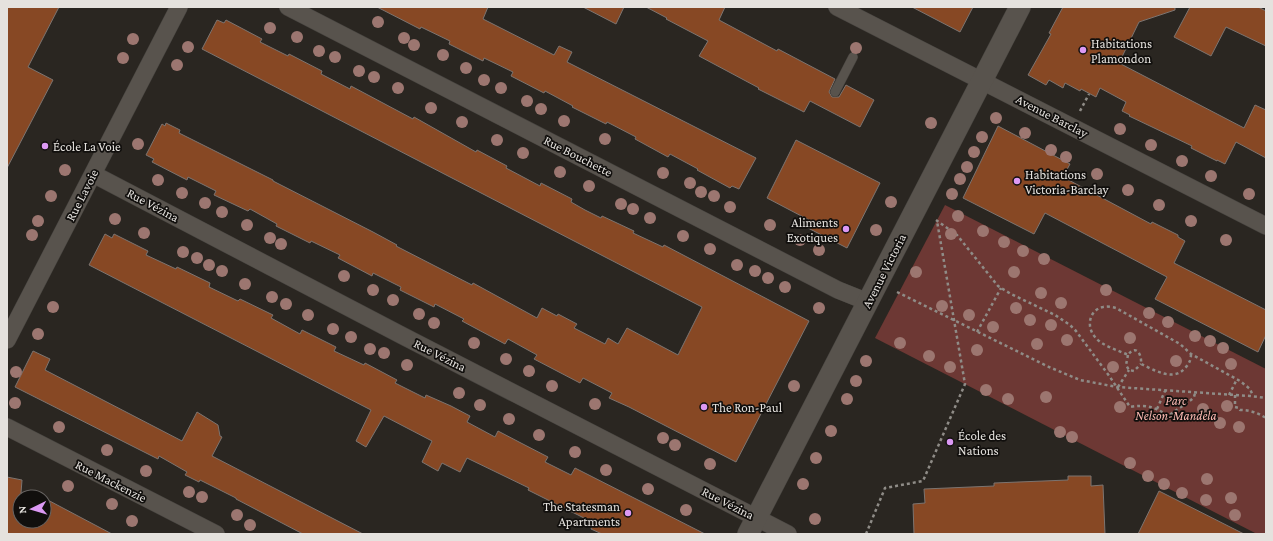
<svg xmlns="http://www.w3.org/2000/svg" width="1273" height="541" font-family="'Crimson Pro',serif">
<style>
.green{fill:#6d3834}
.building{fill:#874824;stroke:#7c7470}
.lines{fill:none;stroke-linecap:round;stroke-linejoin:round}
.service-casing{stroke:#45423e;stroke-width:10}
.minor-casing{stroke:#45423e;stroke-width:18}
.tertiary-casing{stroke:#45423e;stroke-width:22}
.path{stroke:#8f8c87;stroke-width:2.5;stroke-dasharray:3 3;stroke-linecap:butt}
.service{stroke:#58534d;stroke-width:9}
.minor{stroke:#58534d;stroke-width:17}
.tertiary{stroke:#58534d;stroke-width:21}
.tree{fill:#9c7670}
.poi-dot{fill:#dc99f4;stroke:#110f0d;stroke-width:1.5}
.labels{text-anchor:middle;dominant-baseline:central;stroke-width:3.5;stroke-linejoin:round;paint-order:stroke}
.poi-label{font-size:13px;fill:#e5e2de;stroke:#110f0d;text-anchor:start}
.street-label{font-size:13px;fill:#e5e2de;stroke:#110f0d}
.park-label{font-size:13px;font-style:italic;fill:#fab8b1;stroke:#110f0d}
</style>
<rect width="100%" height="100%" fill="#2a2621"/>
<path class="green" d="M 945,205 L 1266,369 L 1266,534 L 1257,534 L 875,338 Z"/>
<path class="building" d="M 7,7 L 59,7 L 28,67 L 53,80 L 7,168 Z
M 377,7 L 488,7 L 483,19 L 554,55 L 559,46 L 572,52 L 567,62 L 756,158 L 739,189 L 732,186 L 730,188 L 697,170 L 698,169 L 670,154 L 668,157 L 635,139 L 636,137 L 607,122 L 606,124 L 572,107 L 573,106 L 545,91 L 544,93 L 511,76 L 513,72 L 484,58 L 483,61 L 449,44 L 450,41 L 421,27 L 420,29 Z
M 583,7 L 624,7 L 616,24 Z
M 646,7 L 725,7 L 719,20 L 777,51 L 778,49 L 835,79 L 829,92 L 832,97 L 839,97 L 846,85 L 874,100 L 860,127 L 810,101 L 804,112 L 758,89 L 759,88 L 699,56 L 708,41 L 666,19 L 667,18 Z
M 912,7 L 973,7 L 960,32 Z
M 1063,7 L 1175,7 L 1175,10 L 1139,22 L 1119,63 L 1244,128 L 1255,105 L 1266,110 L 1266,158 L 1236,142 L 1225,164 L 1217,160 L 1217,161 L 1191,148 L 1192,146 L 1129,116 L 1130,115 L 1122,111 L 1126,102 L 1100,88 L 1096,97 L 1081,89 L 1080,91 L 1065,83 L 1063,88 L 1049,80 L 1046,85 L 1028,75 L 1051,34 L 1049,33 Z
M 1190,7 L 1258,7 L 1266,11 L 1266,46 L 1226,27 L 1211,56 L 1174,37 Z
M 217,20 L 224,23 L 226,20 L 262,39 L 260,42 L 288,56 L 289,54 L 322,71 L 321,74 L 350,89 L 351,86 L 413,119 L 414,117 L 476,152 L 477,150 L 507,166 L 506,168 L 540,186 L 541,183 L 572,199 L 571,202 L 585,210 L 601,218 L 602,216 L 634,231 L 633,233 L 663,247 L 664,245 L 809,321 L 736,462 L 629,407 L 609,398 L 612,393 L 583,378 L 580,383 L 534,359 L 537,355 L 508,339 L 505,344 L 462,321 L 464,319 L 435,304 L 434,307 L 400,290 L 401,287 L 373,273 L 372,276 L 338,258 L 340,255 L 311,241 L 310,243 L 276,226 L 277,224 L 250,209 L 248,211 L 214,195 L 216,191 L 188,177 L 187,180 L 152,162 L 154,159 L 146,155 L 162,124 L 165,126 L 166,123 L 180,130 L 179,133 L 273,180 L 273,181 L 373,232 L 397,245 L 396,246 L 472,285 L 473,283 L 537,318 L 542,308 L 557,316 L 558,314 L 577,324 L 574,328 L 605,344 L 608,338 L 618,344 L 627,328 L 678,355 L 702,307 L 202,49 Z
M 998,126 L 1070,164 L 1063,177 L 1151,224 L 1152,222 L 1178,235 L 1178,237 L 1185,241 L 1174,263 L 1266,310 L 1266,335 L 1258,352 L 1155,299 L 1167,277 L 1045,213 L 1034,234 L 963,198 Z
M 796,140 L 880,183 L 847,248 L 806,227 L 809,220 L 767,198 Z
M 105,234 L 112,238 L 114,234 L 148,251 L 146,255 L 176,269 L 177,267 L 210,283 L 209,287 L 238,301 L 240,299 L 273,315 L 271,318 L 300,334 L 302,330 L 336,347 L 334,351 L 364,365 L 365,363 L 397,380 L 395,383 L 425,398 L 426,395 L 451,406 L 470,416 L 467,422 L 495,437 L 498,431 L 519,442 L 548,457 L 545,462 L 571,475 L 575,468 L 705,534 L 602,534 L 591,529 L 594,523 L 528,490 L 529,488 L 467,458 L 460,472 L 442,463 L 438,471 L 422,462 L 432,441 L 384,416 L 366,447 L 356,441 L 371,410 L 89,265 Z
M 33,351 L 50,359 L 45,370 L 182,441 L 197,412 L 218,425 L 220,436 L 222,437 L 212,456 L 363,534 L 303,534 L 236,499 L 236,498 L 200,480 L 199,482 L 185,475 L 187,472 L 159,456 L 158,459 L 15,387 Z
M 1068,476 L 1091,476 L 1091,486 L 1103,485 L 1105,534 L 914,534 L 913,504 L 925,503 L 924,489 L 994,486 L 994,483 L 1068,480 Z
M 7,477 L 22,480 L 21,493 L 40,497 L 20,497 L 20,521 L 44,521 L 44,498 L 112,534 L 7,534 Z
M 1159,491 L 1244,534 L 1138,534 Z"/>
<g class="lines">
<defs>
<path id="service" d="M 835,92 L 853,57"/>
<path id="minor" d="M 288,7 L 838,290 L 868,302
M 837,7 L 1266,226
M 93,174 L 403,336 L 788,534
M 7,340 L 179,7
M 7,427 L 216,534"/>
<path id="tertiary" d="M 748,534 L 1020,7"/>
</defs>
<use href="#service" class="service-casing"/>
<use href="#minor" class="minor-casing"/>
<use href="#tertiary" class="tertiary-casing"/>
<path class="path" d="M 1080,111 L 1089,94
M 936,220 L 957,235 L 998,286 L 1011,294 L 1055,315 L 1070,325 L 1076,331 L 1110,377 L 1130,407 C 1146,404 1155,407 1168,416 L 1191,400 L 1194,397 L 1195,393
M 897,292 L 1049,367 L 1080,380 L 1117,387 L 1250,396 L 1266,398
M 977,332 L 1001,288
M 1191,354 C 1191,360 1189,364 1185,368 C 1174,382 1154,370 1141,364 C 1142,354 1136,344 1128,355 C 1118,350 1102,346 1095,337 C 1086,327 1089,310 1103,307 C 1107,306 1112,307 1116,308 L 1180,344 L 1191,354 L 1240,381 L 1250,389 L 1253,396
M 1128,355 L 1126,365 L 1129,370 L 1134,371 L 1141,364
M 1118,387 L 1129,370
M 1229,395 L 1237,379
M 1235,395 L 1235,407 L 1239,408 L 1240,410 C 1250,410 1258,413 1266,418
M 1157,409 L 1165,391
M 866,534 L 885,488 L 923,481 L 965,384 L 937,221"/>
<use href="#service" class="service"/>
<use href="#minor" class="minor"/>
<use href="#tertiary" class="tertiary"/>
</g>
<g class="tree">
<circle cx="378" cy="22" r="6"/>
<circle cx="270" cy="28" r="6"/>
<circle cx="297" cy="37" r="6"/>
<circle cx="404" cy="38" r="6"/>
<circle cx="133" cy="39" r="6"/>
<circle cx="414" cy="45" r="6"/>
<circle cx="188" cy="47" r="6"/>
<circle cx="856" cy="48" r="6"/>
<circle cx="319" cy="51" r="6"/>
<circle cx="443" cy="55" r="6"/>
<circle cx="335" cy="57" r="6"/>
<circle cx="123" cy="58" r="6"/>
<circle cx="177" cy="65" r="6"/>
<circle cx="466" cy="68" r="6"/>
<circle cx="359" cy="71" r="6"/>
<circle cx="374" cy="77" r="6"/>
<circle cx="484" cy="80" r="6"/>
<circle cx="398" cy="88" r="6"/>
<circle cx="501" cy="88" r="6"/>
<circle cx="527" cy="101" r="6"/>
<circle cx="431" cy="108" r="6"/>
<circle cx="541" cy="109" r="6"/>
<circle cx="996" cy="118" r="6"/>
<circle cx="564" cy="121" r="6"/>
<circle cx="462" cy="122" r="6"/>
<circle cx="931" cy="123" r="6"/>
<circle cx="1120" cy="129" r="6"/>
<circle cx="1025" cy="133" r="6"/>
<circle cx="982" cy="137" r="6"/>
<circle cx="605" cy="139" r="6"/>
<circle cx="497" cy="140" r="6"/>
<circle cx="138" cy="144" r="6"/>
<circle cx="1151" cy="145" r="6"/>
<circle cx="1051" cy="150" r="6"/>
<circle cx="974" cy="152" r="6"/>
<circle cx="523" cy="153" r="6"/>
<circle cx="1066" cy="157" r="6"/>
<circle cx="1182" cy="161" r="6"/>
<circle cx="967" cy="167" r="6"/>
<circle cx="65" cy="170" r="6"/>
<circle cx="560" cy="172" r="6"/>
<circle cx="663" cy="173" r="6"/>
<circle cx="1097" cy="174" r="6"/>
<circle cx="1211" cy="176" r="6"/>
<circle cx="960" cy="179" r="6"/>
<circle cx="158" cy="180" r="6"/>
<circle cx="690" cy="183" r="6"/>
<circle cx="589" cy="186" r="6"/>
<circle cx="1128" cy="190" r="6"/>
<circle cx="701" cy="192" r="6"/>
<circle cx="182" cy="193" r="6"/>
<circle cx="952" cy="194" r="6"/>
<circle cx="1249" cy="194" r="6"/>
<circle cx="51" cy="196" r="6"/>
<circle cx="714" cy="196" r="6"/>
<circle cx="891" cy="202" r="6"/>
<circle cx="205" cy="203" r="6"/>
<circle cx="621" cy="204" r="6"/>
<circle cx="1159" cy="205" r="6"/>
<circle cx="730" cy="207" r="6"/>
<circle cx="633" cy="209" r="6"/>
<circle cx="222" cy="212" r="6"/>
<circle cx="958" cy="216" r="6"/>
<circle cx="650" cy="218" r="6"/>
<circle cx="115" cy="219" r="6"/>
<circle cx="38" cy="221" r="6"/>
<circle cx="1191" cy="221" r="6"/>
<circle cx="247" cy="225" r="6"/>
<circle cx="770" cy="225" r="6"/>
<circle cx="876" cy="230" r="6"/>
<circle cx="983" cy="231" r="6"/>
<circle cx="144" cy="233" r="6"/>
<circle cx="951" cy="234" r="6"/>
<circle cx="32" cy="235" r="6"/>
<circle cx="683" cy="236" r="6"/>
<circle cx="270" cy="238" r="6"/>
<circle cx="800" cy="240" r="6"/>
<circle cx="1226" cy="240" r="6"/>
<circle cx="1004" cy="242" r="6"/>
<circle cx="281" cy="244" r="6"/>
<circle cx="710" cy="249" r="6"/>
<circle cx="819" cy="250" r="6"/>
<circle cx="1023" cy="251" r="6"/>
<circle cx="183" cy="252" r="6"/>
<circle cx="197" cy="258" r="6"/>
<circle cx="1044" cy="259" r="6"/>
<circle cx="209" cy="265" r="6"/>
<circle cx="737" cy="265" r="6"/>
<circle cx="222" cy="271" r="6"/>
<circle cx="755" cy="271" r="6"/>
<circle cx="916" cy="272" r="6"/>
<circle cx="1014" cy="272" r="6"/>
<circle cx="344" cy="276" r="6"/>
<circle cx="768" cy="278" r="6"/>
<circle cx="245" cy="284" r="6"/>
<circle cx="785" cy="287" r="6"/>
<circle cx="373" cy="290" r="6"/>
<circle cx="1106" cy="290" r="6"/>
<circle cx="1041" cy="293" r="6"/>
<circle cx="272" cy="297" r="6"/>
<circle cx="393" cy="300" r="6"/>
<circle cx="1061" cy="303" r="6"/>
<circle cx="286" cy="304" r="6"/>
<circle cx="942" cy="306" r="6"/>
<circle cx="53" cy="307" r="6"/>
<circle cx="819" cy="308" r="6"/>
<circle cx="1016" cy="308" r="6"/>
<circle cx="1149" cy="313" r="6"/>
<circle cx="419" cy="314" r="6"/>
<circle cx="308" cy="315" r="6"/>
<circle cx="969" cy="315" r="6"/>
<circle cx="1030" cy="320" r="6"/>
<circle cx="1168" cy="322" r="6"/>
<circle cx="434" cy="323" r="6"/>
<circle cx="1051" cy="325" r="6"/>
<circle cx="993" cy="327" r="6"/>
<circle cx="333" cy="329" r="6"/>
<circle cx="38" cy="334" r="6"/>
<circle cx="1195" cy="336" r="6"/>
<circle cx="351" cy="337" r="6"/>
<circle cx="1130" cy="338" r="6"/>
<circle cx="1067" cy="340" r="6"/>
<circle cx="1210" cy="341" r="6"/>
<circle cx="474" cy="343" r="6"/>
<circle cx="900" cy="343" r="6"/>
<circle cx="1037" cy="344" r="6"/>
<circle cx="1223" cy="348" r="6"/>
<circle cx="370" cy="349" r="6"/>
<circle cx="977" cy="350" r="6"/>
<circle cx="384" cy="353" r="6"/>
<circle cx="929" cy="356" r="6"/>
<circle cx="506" cy="359" r="6"/>
<circle cx="866" cy="361" r="6"/>
<circle cx="1176" cy="361" r="6"/>
<circle cx="1231" cy="364" r="6"/>
<circle cx="407" cy="365" r="6"/>
<circle cx="950" cy="367" r="6"/>
<circle cx="1113" cy="367" r="6"/>
<circle cx="529" cy="371" r="6"/>
<circle cx="16" cy="372" r="6"/>
<circle cx="856" cy="381" r="6"/>
<circle cx="552" cy="386" r="6"/>
<circle cx="794" cy="386" r="6"/>
<circle cx="986" cy="390" r="6"/>
<circle cx="459" cy="393" r="6"/>
<circle cx="1046" cy="397" r="6"/>
<circle cx="847" cy="399" r="6"/>
<circle cx="1008" cy="399" r="6"/>
<circle cx="15" cy="403" r="6"/>
<circle cx="595" cy="404" r="6"/>
<circle cx="480" cy="405" r="6"/>
<circle cx="1227" cy="406" r="6"/>
<circle cx="1120" cy="407" r="6"/>
<circle cx="1203" cy="409" r="6"/>
<circle cx="509" cy="419" r="6"/>
<circle cx="1220" cy="423" r="6"/>
<circle cx="59" cy="427" r="6"/>
<circle cx="1239" cy="427" r="6"/>
<circle cx="831" cy="431" r="6"/>
<circle cx="1060" cy="432" r="6"/>
<circle cx="539" cy="435" r="6"/>
<circle cx="1072" cy="437" r="6"/>
<circle cx="663" cy="438" r="6"/>
<circle cx="675" cy="445" r="6"/>
<circle cx="107" cy="450" r="6"/>
<circle cx="575" cy="452" r="6"/>
<circle cx="816" cy="458" r="6"/>
<circle cx="1130" cy="463" r="6"/>
<circle cx="710" cy="464" r="6"/>
<circle cx="606" cy="470" r="6"/>
<circle cx="146" cy="471" r="6"/>
<circle cx="1148" cy="476" r="6"/>
<circle cx="1207" cy="479" r="6"/>
<circle cx="803" cy="484" r="6"/>
<circle cx="1164" cy="484" r="6"/>
<circle cx="68" cy="486" r="6"/>
<circle cx="648" cy="489" r="6"/>
<circle cx="189" cy="492" r="6"/>
<circle cx="1182" cy="493" r="6"/>
<circle cx="202" cy="497" r="6"/>
<circle cx="1231" cy="498" r="6"/>
<circle cx="1206" cy="500" r="6"/>
<circle cx="112" cy="504" r="6"/>
<circle cx="686" cy="510" r="6"/>
<circle cx="237" cy="515" r="6"/>
<circle cx="1235" cy="515" r="6"/>
<circle cx="815" cy="519" r="6"/>
<circle cx="132" cy="521" r="6"/>
<circle cx="250" cy="525" r="6"/>
</g>
<g class="poi-dot">
<circle cx="1083" cy="50" r="4"/>
<circle cx="45" cy="146" r="4"/>
<circle cx="1017" cy="181" r="4"/>
<circle cx="846" cy="229" r="4"/>
<circle cx="704" cy="407" r="4"/>
<circle cx="950" cy="442" r="4"/>
<circle cx="628" cy="513" r="4"/>
</g>
<g class="labels">
<g class="poi-label">
<text x="1091" y="43">Habitations<tspan x="1091" dy="15">Plamondon</tspan></text>
<text x="53" y="146">École La Voie</text>
<text x="1025" y="174">Habitations<tspan x="1025" dy="15">Victoria-Barclay</tspan></text>
<text x="838" y="222" text-anchor="end">Aliments<tspan x="838" dy="15">Exotiques</tspan></text>
<text x="712" y="407">The Ron-Paul</text>
<text x="958" y="435">École des<tspan x="958" dy="15">Nations</tspan></text>
<text x="620" y="506" text-anchor="end">The Statesman<tspan x="620" dy="15">Apartments</tspan></text>
</g>
<g class="street-label">
<text transform="translate(1052 116) rotate(27)">Avenue Barclay</text>
<text transform="translate(578 156) rotate(27)">Rue Bouchette</text>
<text transform="translate(82 195) rotate(-63)">Rue Lavoie</text>
<text transform="translate(153 205) rotate(28)">Rue Vézina</text>
<text transform="translate(884 271) rotate(-63)">Avenue Victoria</text>
<text transform="translate(440 355) rotate(27)">Rue Vézina</text>
<text transform="translate(111 481) rotate(27)">Rue Mackenzie</text>
<text transform="translate(728 503) rotate(27)">Rue Vézina</text>
</g>
<g class="park-label">
<text x="1176" y="400">Parc<tspan x="1176" dy="15">Nelson-Mandela</tspan></text>
</g>
</g>
<rect width="1273" height="541" fill="none" stroke="#e5e2de" stroke-width="16"/>
<g transform="translate(32 509) rotate(265)"><circle r="19" fill="#110f0d" stroke="#666361"/>
<path d="M0-3L7 15L0 10L-7 15Z" fill="#dc99f4"/>
<text y="-6" font-size="11" font-weight="bold" text-anchor="middle" fill="#e5e2de">N</text>
</g>
</svg>
